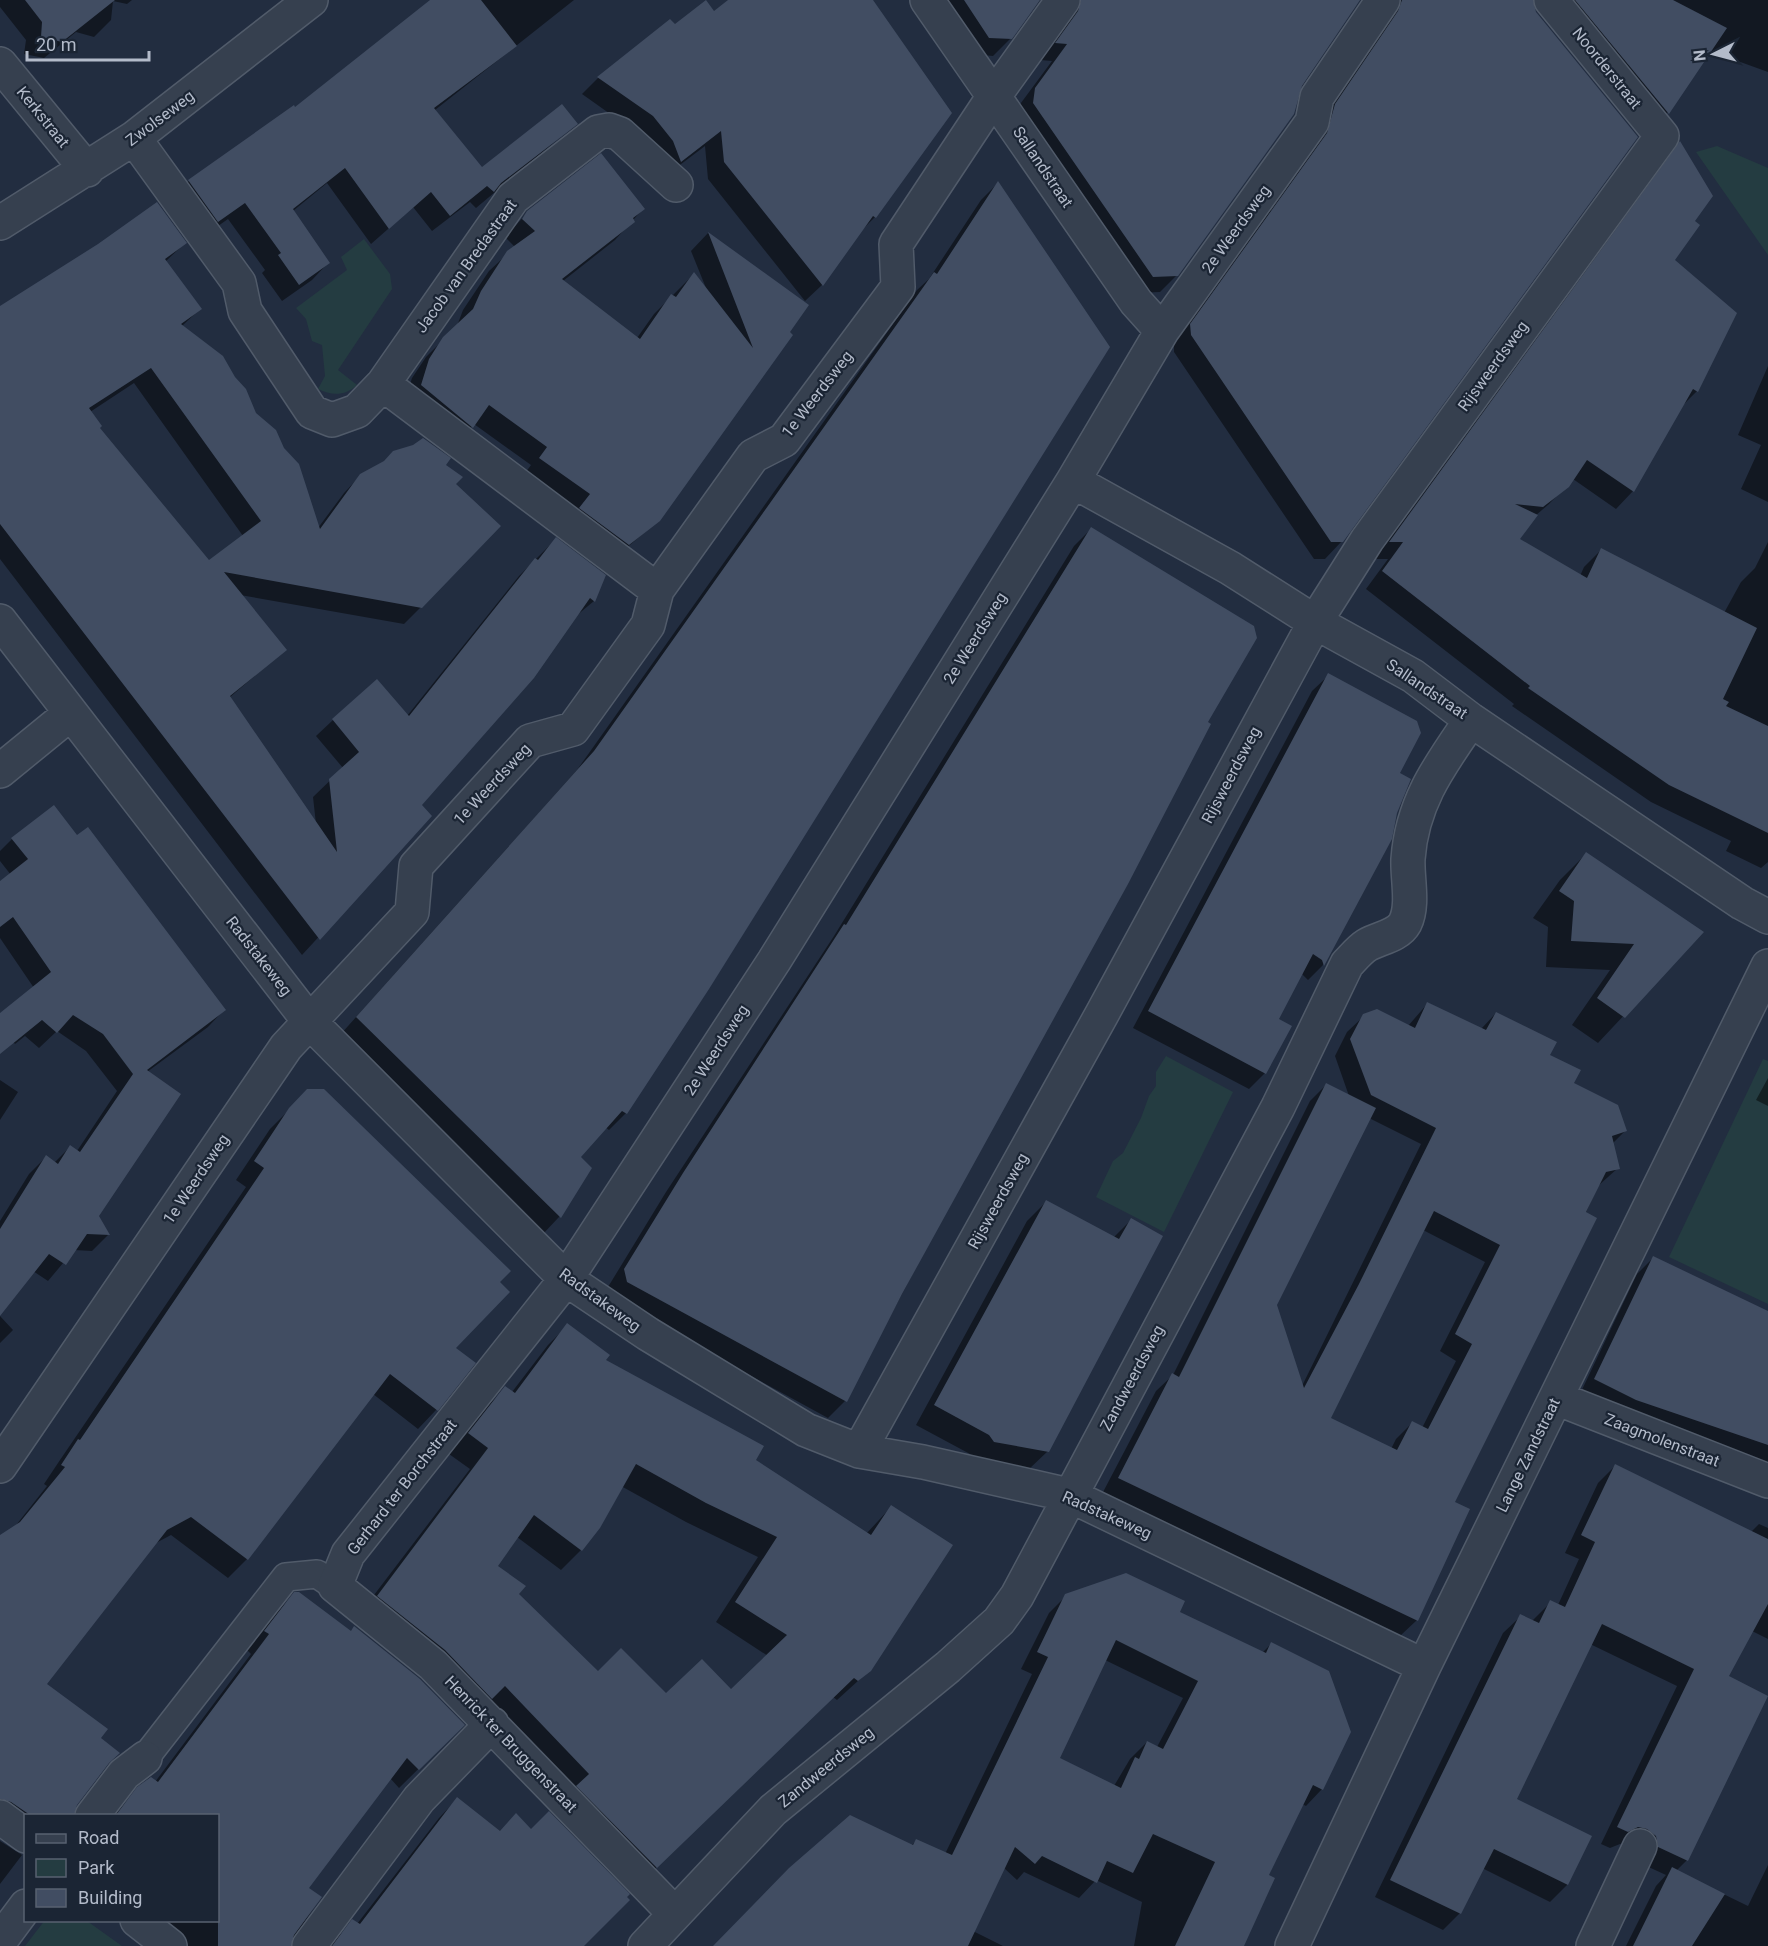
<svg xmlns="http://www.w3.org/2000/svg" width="1768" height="1946" font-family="Roboto,sans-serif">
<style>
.green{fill:#243c41}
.shadow{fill:#0007;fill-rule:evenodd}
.building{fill:#414d62;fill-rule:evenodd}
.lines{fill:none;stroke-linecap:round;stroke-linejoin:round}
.pedestrian-casing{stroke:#515b6a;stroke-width:30}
.minor-casing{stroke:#515b6a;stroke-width:36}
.pedestrian{stroke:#36404f;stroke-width:27}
.minor{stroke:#36404f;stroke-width:33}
.labels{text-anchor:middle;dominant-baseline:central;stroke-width:4.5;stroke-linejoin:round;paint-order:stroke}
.street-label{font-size:16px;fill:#b3bbca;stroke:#1b2534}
</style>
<rect width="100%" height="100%" fill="#222d40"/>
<path class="green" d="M 1717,146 L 1768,168 L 1768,255 L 1696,152 Z
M 364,239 L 390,274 L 392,289 L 338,370 L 357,385 C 345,396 332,396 318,389 L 325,376 L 322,345 L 312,341 L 306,319 L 296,308 L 347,270 L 341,257 Z
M 1166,1056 L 1233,1092 L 1164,1232 L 1096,1197 L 1113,1161 L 1123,1153 L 1141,1118 L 1149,1096 L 1156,1086 L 1156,1072 Z
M 1763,1059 L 1768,1061 L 1768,1304 L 1669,1257 Z
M 45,1920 L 87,1921 L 122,1946 L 25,1946 Z"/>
<path class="shadow" d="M 0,0 L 132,0 L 127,4 L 113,1 L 111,20 L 94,37 L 76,32 L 44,58 L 24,54 L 26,40 L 0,7 Z
M 432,0 L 574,0 L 435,110 L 482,169 L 576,124 L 476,208 L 470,202 L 432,231 L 413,207 L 371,244 L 327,183 L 293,211 L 328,263 L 312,280 L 282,301 L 262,273 L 265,270 L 228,219 L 201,238 L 172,198 L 189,181 L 294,107 L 295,109 Z
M 731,0 L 872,0 L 950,113 L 875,217 L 859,233 L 822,285 L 805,301 L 708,179 L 705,146 L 664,177 L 637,133 L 582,94 L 598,78 L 662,36 L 714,13 Z
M 945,0 L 1040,0 L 1011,38 L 993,56 L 972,54 Z
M 1053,0 L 1359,0 L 1177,275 L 1160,292 L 1136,293 L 1018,107 L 1052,61 L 1040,60 Z
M 1373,0 L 1531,0 L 1342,541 L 1325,559 L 1314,559 L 1174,352 L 1174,342 Z
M 1542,0 L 1768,0 L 1768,72 L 1710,51 L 1667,113 L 1651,130 Z
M 1679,144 L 1692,221 L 1673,261 L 1697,391 L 1682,406 L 1633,491 L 1616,509 L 1573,479 L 1549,504 L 1535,516 L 1518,539 L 1580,576 L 1584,567 L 1601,550 L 1724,613 L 1741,582 L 1755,568 L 1768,542 L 1768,862 L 1761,868 L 1726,851 L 1731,841 L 1651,802 L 1512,706 L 1514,704 L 1366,589 L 1388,559 L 1373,559 L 1662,161 Z
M 997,184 L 626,1113 L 609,1130 L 605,1127 L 579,1157 L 590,1169 L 559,1217 L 543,1234 L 340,1035 L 577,770 L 917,290 L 929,279 L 981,200 Z
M 643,209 L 615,240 L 563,281 L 637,338 L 654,314 L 694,274 L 706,288 L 691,251 L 708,233 L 807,306 L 659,520 L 610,562 L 523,476 L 531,465 L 474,424 L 454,445 L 404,403 L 412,378 L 426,357 L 457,326 L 463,310 L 489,271 L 515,247 L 505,237 L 528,212 Z
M 185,243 L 165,262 L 200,309 L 182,326 L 255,414 L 318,528 L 344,493 L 361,475 L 444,465 L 454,484 L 421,607 L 404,624 L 240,595 L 285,650 L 229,698 L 316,824 L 313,797 L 343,768 L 316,736 L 333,720 L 407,716 L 519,576 L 556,539 L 604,576 L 594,601 L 576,616 L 420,805 L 430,816 L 302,955 L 0,559 L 0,308 ZM 134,383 L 243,536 L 209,562 L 98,428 L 90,412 Z
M 1768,366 L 1768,502 L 1741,489 L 1761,445 L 1738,435 Z
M 1091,529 L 1206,723 L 845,1401 L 828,1418 L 610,1299 L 608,1287 L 666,1192 L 834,936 L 1074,546 Z
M 1329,675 L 1398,774 L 1396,813 L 1390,839 L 1323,965 L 1308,980 L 1301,973 L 1277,1020 L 1265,1073 L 1249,1089 L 1133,1028 L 1312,691 Z
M 76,837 L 224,1010 L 208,1027 L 147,1072 L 97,1216 L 108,1235 L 92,1251 L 74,1250 L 48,1281 L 33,1271 L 0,1313 L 0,1221 L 29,1174 L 46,1157 L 54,1163 L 70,1147 L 77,1151 L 117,1091 L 86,1051 L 57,1031 L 39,1048 L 25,1036 L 15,1044 L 0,1026 L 0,1017 L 34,988 L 0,938 L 0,883 L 11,875 L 0,861 L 0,851 L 12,839 Z
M 1586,854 L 1702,932 L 1598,1043 L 1572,1025 L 1610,970 L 1546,967 L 1548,927 L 1533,918 L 1560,880 Z
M 1428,1003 L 1481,1029 L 1496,1013 L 1548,1056 L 1572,1084 L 1625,1131 L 1612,1144 L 1618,1168 L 1598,1186 L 1453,1503 L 1417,1620 L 1400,1636 L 1102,1494 L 1156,1391 L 1173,1375 L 1310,1101 L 1326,1085 L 1349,1096 L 1335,1056 L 1347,1032 L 1364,1016 L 1408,1026 ZM 1369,1118 L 1421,1144 L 1302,1386 L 1275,1305 ZM 1423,1230 L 1485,1262 L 1440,1351 L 1456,1361 L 1422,1428 L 1413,1422 L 1396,1439 L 1391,1449 L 1329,1418 Z
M 1768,1078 L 1768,1106 L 1756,1100 Z
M 0,1080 L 18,1092 L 0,1120 Z
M 308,1091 L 498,1282 L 454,1348 L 474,1363 L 436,1410 L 418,1429 L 373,1394 L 247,1559 L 228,1578 L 171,1535 L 154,1544 L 45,1684 L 98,1739 L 102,1769 L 76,1804 L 72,1816 L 26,1816 L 0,1828 L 0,1538 L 13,1529 L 47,1486 L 44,1484 L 60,1460 L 246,1187 L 236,1180 L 270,1129 Z
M 1046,1202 L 1113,1238 L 1131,1220 L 1048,1451 L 1028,1470 L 975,1461 L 970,1454 L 916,1425 L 1027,1221 Z
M 1653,1258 L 1768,1312 L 1768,1467 L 1579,1396 L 1637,1274 Z
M 0,1316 L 13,1330 L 0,1343 Z
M 568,1325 L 604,1360 L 866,1534 L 891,1507 L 870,1670 L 837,1700 L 833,1697 L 636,1887 L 558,1807 L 358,1616 L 470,1469 L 449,1454 L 486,1407 L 506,1388 L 512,1392 L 548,1345 ZM 621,1486 L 686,1522 L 758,1557 L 716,1622 L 768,1656 L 731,1691 L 666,1695 L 598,1673 L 517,1594 L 496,1567 L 517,1537 L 561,1570 L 581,1550 Z
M 1615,1466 L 1751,1532 L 1759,1524 L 1768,1528 L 1768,1639 L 1752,1631 L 1727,1677 L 1687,1860 L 1676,1871 L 1748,1906 L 1768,1865 L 1768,1946 L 1626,1946 L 1656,1886 L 1666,1875 L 1642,1864 L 1630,1845 L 1620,1844 L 1610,1848 L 1601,1844 L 1677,1686 L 1590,1644 L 1515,1799 L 1590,1837 L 1567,1885 L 1550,1902 L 1482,1868 L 1460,1913 L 1443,1930 L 1375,1897 L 1503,1633 L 1521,1616 L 1532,1621 L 1551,1602 L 1558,1605 L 1579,1559 L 1565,1553 L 1598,1483 Z
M 295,1593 L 463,1725 L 399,1788 L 390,1778 L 306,1888 L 320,1898 L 289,1946 L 172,1946 L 139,1920 L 218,1920 L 218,1816 L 113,1816 L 138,1789 L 155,1782 L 251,1654 L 247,1650 L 276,1613 Z
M 1066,1596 L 1178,1613 L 1262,1653 L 1271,1644 L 1322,1789 L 1306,1806 L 1302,1804 L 1268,1875 L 1242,1946 L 1134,1946 L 1142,1902 L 1096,1880 L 1079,1898 L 1024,1872 L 1017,1880 L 1004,1868 L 973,1931 L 1003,1946 L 715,1946 L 911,1846 L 917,1840 L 945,1854 L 1032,1674 L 1021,1669 L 1049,1613 ZM 1105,1660 L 1183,1698 L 1157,1747 L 1147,1742 L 1130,1759 L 1114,1786 L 1058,1759 Z
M 457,1799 L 582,1946 L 329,1946 L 353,1921 L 357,1924 L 439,1818 Z
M 0,1841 L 22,1855 L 0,1884 Z"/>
<path class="building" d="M 25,0 L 115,0 L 62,42 L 41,37 L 42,22 Z
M 430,0 L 481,0 L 517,46 L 434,108 L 482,167 L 562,104 L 578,124 L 501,183 L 494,192 L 487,186 L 450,216 L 431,192 L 389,229 L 345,168 L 293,209 L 330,263 L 299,285 L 278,255 L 281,253 L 245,203 L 218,222 L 188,180 L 294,105 L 295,107 Z
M 706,0 L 714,11 L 728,0 L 873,0 L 952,113 L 876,218 L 873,216 L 823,286 L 724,162 L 721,131 L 681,162 L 673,141 L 653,116 L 597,77 L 670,19 L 675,24 Z
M 964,0 L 1040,0 L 1012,39 L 989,38 Z
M 1081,0 L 1360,0 L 1302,86 L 1294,114 L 1178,276 L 1153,277 L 1033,103 L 1035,88 L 1067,44 L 1055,43 L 1078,11 Z
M 1402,0 L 1533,0 L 1536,12 L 1638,137 L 1343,542 L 1331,542 L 1191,335 L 1190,324 L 1327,133 L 1335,104 L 1398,11 Z
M 1575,0 L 1673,0 L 1727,28 L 1669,114 Z
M 1680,141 L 1713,196 L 1695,221 L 1700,225 L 1675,260 L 1737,313 L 1698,392 L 1693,389 L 1634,492 L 1587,460 L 1569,487 L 1543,507 L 1515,504 L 1538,515 L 1520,539 L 1587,578 L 1601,548 L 1757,628 L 1723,699 L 1729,702 L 1726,706 L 1768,726 L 1768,833 L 1669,785 L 1528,688 L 1530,686 L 1382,571 L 1403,542 L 1389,542 Z
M 601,153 L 645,209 L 633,218 L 635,222 L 562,279 L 640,339 L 671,294 L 676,297 L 694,272 L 753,348 L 708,232 L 809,305 L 790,332 L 793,335 L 660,521 L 629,545 L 579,508 L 590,494 L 539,458 L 547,447 L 489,405 L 473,428 L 421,385 L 429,359 L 443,337 L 473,309 L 481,291 L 507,251 L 535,231 L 522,219 L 527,211 Z
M 998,181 L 1110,347 L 709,989 L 627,1114 L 622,1111 L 581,1157 L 592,1168 L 561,1218 L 356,1017 L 594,751 L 934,272 L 937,274 Z
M 157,202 L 187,243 L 165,259 L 202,309 L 181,324 L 223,356 L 235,377 L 246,389 L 256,413 L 276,430 L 284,448 L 299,464 L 320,529 L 360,474 L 384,461 L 393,451 L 413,445 L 423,438 L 451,458 L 446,465 L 463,477 L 456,484 L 501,526 L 422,608 L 224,572 L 287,650 L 230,696 L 337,852 L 329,779 L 359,752 L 332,719 L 377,679 L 409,716 L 535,558 L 538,560 L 556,537 L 606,575 L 595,602 L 590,598 L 534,678 L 422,805 L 432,816 L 320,940 L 0,524 L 0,306 L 98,244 ZM 151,368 L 261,521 L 209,560 L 100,428 L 102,426 L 89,408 Z
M 1091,527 L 1254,626 L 1257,638 L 1208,722 L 1211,724 L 1128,884 L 902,1294 L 847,1402 L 627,1282 L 624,1269 L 683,1173 L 844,924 L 846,925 Z
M 1328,673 L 1417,721 L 1421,733 L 1400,773 L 1411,779 L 1397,813 L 1392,839 L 1324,966 L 1322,960 L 1313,954 L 1279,1019 L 1292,1026 L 1266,1074 L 1148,1011 Z
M 54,805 L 77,835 L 88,827 L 226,1010 L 147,1070 L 181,1094 L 99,1216 L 110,1235 L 87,1234 L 66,1265 L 49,1254 L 0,1316 L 0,1229 L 46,1155 L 58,1164 L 70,1145 L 80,1152 L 133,1074 L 103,1034 L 73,1015 L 57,1033 L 42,1020 L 0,1054 L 0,1013 L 51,972 L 13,917 L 0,927 L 0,881 L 28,859 L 11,838 Z
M 1586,852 L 1704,932 L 1625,1018 L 1597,998 L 1634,944 L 1571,941 L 1574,901 L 1559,891 Z
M 1427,1002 L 1486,1030 L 1496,1012 L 1557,1042 L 1550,1055 L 1581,1070 L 1574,1083 L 1618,1105 L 1627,1131 L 1612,1136 L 1620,1169 L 1606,1172 L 1586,1212 L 1597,1218 L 1455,1502 L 1470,1509 L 1418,1621 L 1118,1478 L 1172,1373 L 1179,1377 L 1326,1083 L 1376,1108 L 1277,1305 L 1304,1388 L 1359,1284 L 1436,1128 L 1371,1095 L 1350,1039 L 1363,1014 L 1377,1009 L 1415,1028 ZM 1434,1211 L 1500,1245 L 1455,1334 L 1472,1344 L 1428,1429 L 1412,1421 L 1397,1450 L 1331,1418 Z
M 307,1089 L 324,1089 L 511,1271 L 500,1282 L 510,1292 L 456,1348 L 476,1363 L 438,1411 L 390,1374 L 248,1560 L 191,1517 L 167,1530 L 47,1684 L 108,1729 L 101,1738 L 120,1753 L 109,1763 L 77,1805 L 74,1815 L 30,1815 L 11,1802 L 0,1799 L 0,1535 L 20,1522 L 65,1467 L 61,1465 L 78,1439 L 80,1440 L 264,1168 L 254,1161 L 289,1108 Z
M 1046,1200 L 1119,1239 L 1131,1218 L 1163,1236 L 1049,1452 L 994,1442 L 989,1435 L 934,1405 Z
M 1653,1256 L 1768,1311 L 1768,1445 L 1636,1400 L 1594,1379 Z
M 567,1323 L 610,1355 L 606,1360 L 764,1446 L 756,1460 L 871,1535 L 891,1505 L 953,1545 L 871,1671 L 858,1681 L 854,1678 L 657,1868 L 576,1786 L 589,1774 L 505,1686 L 492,1699 L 445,1650 L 377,1596 L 488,1448 L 468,1433 L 505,1386 L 515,1393 ZM 636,1464 L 706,1503 L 777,1537 L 735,1602 L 787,1635 L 731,1689 L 702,1659 L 666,1693 L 621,1648 L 598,1671 L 519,1594 L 526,1586 L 498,1566 L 534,1515 L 582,1551 L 600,1528 Z
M 1615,1464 L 1768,1539 L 1768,1604 L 1729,1676 L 1768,1696 L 1688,1861 L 1658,1847 L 1656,1836 L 1647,1829 L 1638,1827 L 1628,1832 L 1617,1827 L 1694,1669 L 1602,1624 L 1517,1799 L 1592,1836 L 1568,1885 L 1494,1849 L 1461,1914 L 1390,1880 L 1520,1614 L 1539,1623 L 1550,1600 L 1565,1607 L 1595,1542 L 1581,1535 Z
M 1126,1573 L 1185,1601 L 1180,1612 L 1266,1653 L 1271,1642 L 1329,1671 L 1351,1732 L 1323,1790 L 1313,1785 L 1269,1875 L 1275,1878 L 1244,1946 L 1175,1946 L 1215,1862 L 1153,1834 L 1133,1873 L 1107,1861 L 1097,1883 L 1042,1856 L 1035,1864 L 1015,1847 L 968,1946 L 713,1946 L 789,1868 L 850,1815 L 913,1845 L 916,1839 L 952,1855 L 1048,1657 L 1037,1652 L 1065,1594 ZM 1116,1640 L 1198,1681 L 1163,1749 L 1147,1741 L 1139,1759 L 1135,1757 L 1121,1788 L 1060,1758 Z
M 294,1592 L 299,1592 L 351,1631 L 354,1626 L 420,1679 L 465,1725 L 419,1770 L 407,1758 L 309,1888 L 322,1897 L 294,1935 L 291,1946 L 218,1946 L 218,1815 L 116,1815 L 137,1787 L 151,1777 L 158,1782 L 269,1634 L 264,1631 Z
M 457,1797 L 500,1831 L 516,1813 L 531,1829 L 549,1811 L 630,1894 L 627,1897 L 630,1900 L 584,1946 L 332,1946 L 352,1919 L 360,1924 Z
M 1672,1867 L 1725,1894 L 1692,1946 L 1633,1946 Z"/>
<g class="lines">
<defs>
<path id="pedestrian" d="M 145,1758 L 286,1577 L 317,1574 L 335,1586"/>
<path id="minor" d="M 927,0 L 1136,302 L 1162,331
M 0,64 L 87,170
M 134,138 L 239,283 L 245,311 L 312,412 L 332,420 L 357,411 L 383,384 L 513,198 L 598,132 L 609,130 L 620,134 L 676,185
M 0,223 L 134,138 L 311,0
M 383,384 L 657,590
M 1073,481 L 1230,568 L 1315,622 L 1413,676 L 1471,720 L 1742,903 L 1768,917
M 0,621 L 309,1021 L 566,1279 L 648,1334 L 806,1430 L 859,1451 L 923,1462 L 1069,1495 L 1424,1666
M 0,771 L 71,713
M 1556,1398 L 1768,1481
M 859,1451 L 1102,1014 L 1315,622 L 1367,540 L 1662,136 L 1551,0
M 0,1466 L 286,1047 L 412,912 L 416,866 L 530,741 L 573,729 L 648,625 L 657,590 L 753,456 L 784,440 L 898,287 L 896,244 L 994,96 L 1063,0
M 92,1816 L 124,1774 L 145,1758
M 0,1817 L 26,1836
M 675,1914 L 433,1665 L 335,1586 L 348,1554 L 566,1279 L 774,961 L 1073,481 L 1162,331 L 1312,122 L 1317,97 L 1383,0
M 137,1920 L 170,1946
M 0,1941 L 26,1906
M 309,1946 L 419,1799 L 492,1724
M 645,1946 L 773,1810 L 948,1667 L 999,1621 L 1017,1596 L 1278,1107 L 1347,964 C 1353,958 1359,950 1367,945 C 1379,938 1398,936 1405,923 C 1414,905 1407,878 1408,859 C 1412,802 1440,765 1471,720
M 1292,1946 L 1424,1666 L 1768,966
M 1593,1946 L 1640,1846"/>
</defs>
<use href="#pedestrian" class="pedestrian-casing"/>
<use href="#minor" class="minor-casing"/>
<use href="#pedestrian" class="pedestrian"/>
<use href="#minor" class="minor"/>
</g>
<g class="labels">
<g class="street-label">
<text transform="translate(1607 68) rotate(51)">Noorderstraat</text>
<text transform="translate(43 117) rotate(51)">Kerkstraat</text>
<text transform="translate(160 118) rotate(-37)">Zwolseweg</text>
<text transform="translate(1043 167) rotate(56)">Sallandstraat</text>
<text transform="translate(1236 229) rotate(-54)">2e Weerdsweg</text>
<text transform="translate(466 266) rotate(-54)">Jacob van Bredastraat</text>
<text transform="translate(1493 366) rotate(-54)">Rijsweerdsweg</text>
<text transform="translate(817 394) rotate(-52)">1e Weerdsweg</text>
<text transform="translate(975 638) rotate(-58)">2e Weerdsweg</text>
<text transform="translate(1427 689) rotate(34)">Sallandstraat</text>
<text transform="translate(1231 775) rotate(-62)">Rijsweerdsweg</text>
<text transform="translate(492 784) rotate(-47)">1e Weerdsweg</text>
<text transform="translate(259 956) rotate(52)">Radstakeweg</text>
<text transform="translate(716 1050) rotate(-57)">2e Weerdsweg</text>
<text transform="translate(196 1179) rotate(-56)">1e Weerdsweg</text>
<text transform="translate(998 1201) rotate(-61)">Rijsweerdsweg</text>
<text transform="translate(600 1300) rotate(36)">Radstakeweg</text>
<text transform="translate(1132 1378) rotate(-62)">Zandweerdsweg</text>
<text transform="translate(1662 1440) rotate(21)">Zaagmolenstraat</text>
<text transform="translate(1528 1455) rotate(-64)">Lange Zandstraat</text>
<text transform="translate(402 1487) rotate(-52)">Gerhard ter Borchstraat</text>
<text transform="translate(1107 1515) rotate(24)">Radstakeweg</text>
<text transform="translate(511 1744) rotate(46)">Henrick ter Bruggenstraat</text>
<text transform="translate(826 1767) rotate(-39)">Zandweerdsweg</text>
</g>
</g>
<rect x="24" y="1814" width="195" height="108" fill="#1b2534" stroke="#586170" stroke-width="1.5"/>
<rect x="36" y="1834" width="30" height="9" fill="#36404f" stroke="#586170" stroke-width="1.5"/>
<text x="78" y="1844" font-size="18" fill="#b3bbca">Road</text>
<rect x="36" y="1859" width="30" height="18" fill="#243c41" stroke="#586170" stroke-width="1.5"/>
<text x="78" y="1874" font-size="18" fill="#b3bbca">Park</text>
<rect x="36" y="1889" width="30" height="18" fill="#414d62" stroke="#586170" stroke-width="1.5"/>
<text x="78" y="1904" font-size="18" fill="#b3bbca">Building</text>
<g transform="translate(1714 54) rotate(264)" stroke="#1b2534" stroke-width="4.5" paint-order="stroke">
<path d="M0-4.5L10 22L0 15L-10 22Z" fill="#b3bbca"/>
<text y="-9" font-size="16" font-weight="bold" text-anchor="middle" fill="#b3bbca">N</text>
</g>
<path d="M27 51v9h122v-9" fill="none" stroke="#b3bbca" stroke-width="3"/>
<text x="36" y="51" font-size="18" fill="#b3bbca" stroke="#1b2534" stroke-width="4.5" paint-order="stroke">20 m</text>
</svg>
